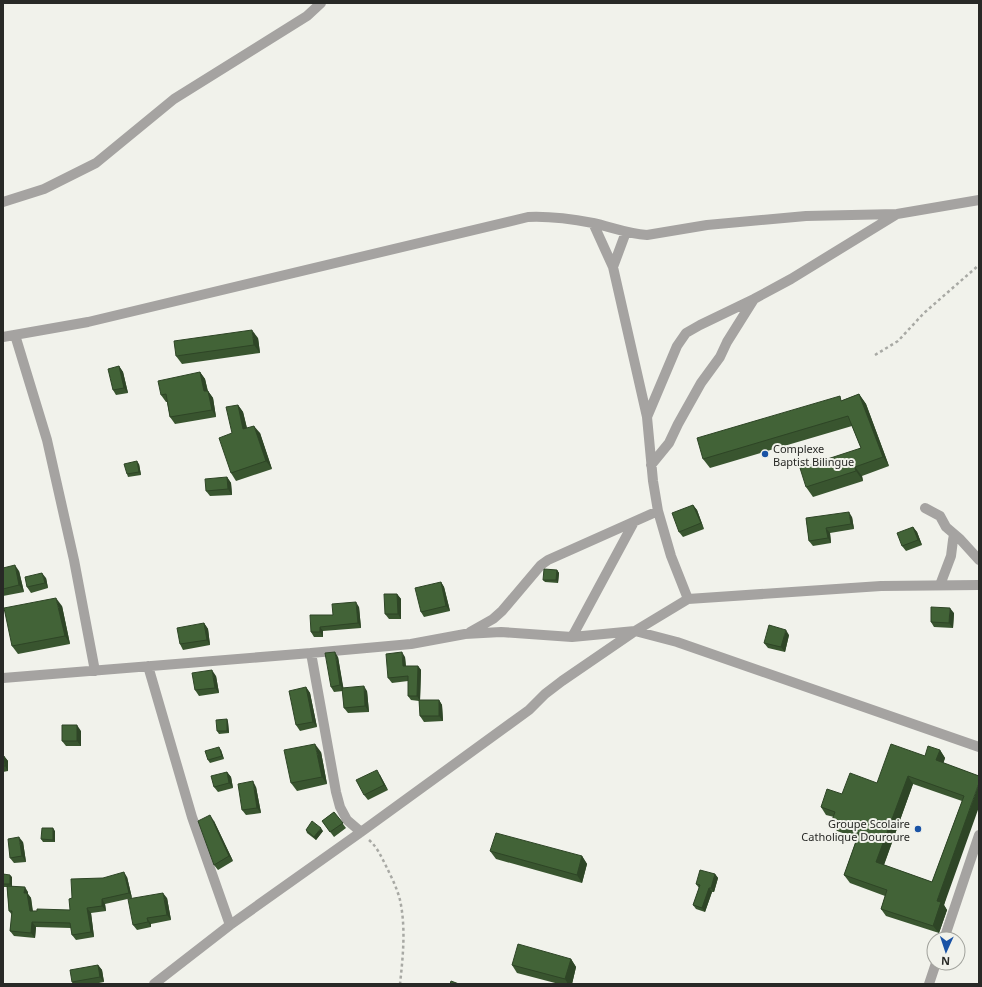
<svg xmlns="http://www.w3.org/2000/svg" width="982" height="987" font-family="'Noto Sans',sans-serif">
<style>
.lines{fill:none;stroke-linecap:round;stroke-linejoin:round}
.path{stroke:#a8a9a4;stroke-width:2.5;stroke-dasharray:3 3;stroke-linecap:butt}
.minor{stroke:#a5a3a1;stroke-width:10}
.wall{fill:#39552f;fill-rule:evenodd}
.shaded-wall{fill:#2e4526}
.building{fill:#426337;stroke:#2e4526;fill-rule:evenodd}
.poi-dot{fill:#1a53a5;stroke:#f1f2eb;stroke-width:1.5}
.labels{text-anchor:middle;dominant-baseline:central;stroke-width:4;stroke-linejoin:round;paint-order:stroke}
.poi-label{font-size:11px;fill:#282926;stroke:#f1f2eb;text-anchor:start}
</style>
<rect width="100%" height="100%" fill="#f1f2eb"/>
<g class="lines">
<path class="path" d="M 875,355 L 898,341 L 924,313 L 979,265
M 369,840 C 377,847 381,856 386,866 C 391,876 397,888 400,900 C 406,928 403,956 400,984"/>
<path class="minor" d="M 3,202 L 44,189 L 96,163 L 174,99 L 307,16 L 321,3
M 593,223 L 613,267 L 647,417 L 653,481 L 658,511 L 671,556 L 688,599
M 613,267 L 626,232
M 15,335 L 47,440 L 74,560 L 95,671
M 3,337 L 88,322 L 528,217 C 549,216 572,219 593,223 C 611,227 628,234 647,235 L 707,225 L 806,216 L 897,214 L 979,200
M 647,417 L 677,346 L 686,333 L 700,325 L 754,299 L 791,279 L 897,214
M 651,465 L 669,443 L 678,424 L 701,383 L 720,357 L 727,342 L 754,299
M 925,508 L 940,516 L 946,527 L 960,539 L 979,560
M 940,585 L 951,556 L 953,540 L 954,535
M 470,632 L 493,619 L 502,611 L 541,565 L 548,560 L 658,511
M 572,637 L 634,522
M 311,653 L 336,792 L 340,807 L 347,820 L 361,832
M 148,666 L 192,817 L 230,925
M 3,678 L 311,653 L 411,644 L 465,634 L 501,632 L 572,637 L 635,631 L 677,642 L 979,747
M 944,939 L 979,835
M 154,984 L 230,925 L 361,832 L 529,710 L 545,694 L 562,681 L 635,631 L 688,599 L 881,586 L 979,585
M 929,984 L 936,963"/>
</g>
<path class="wall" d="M 258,338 L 260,353 L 182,364 L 176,356 Z
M 119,366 L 123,372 L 128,393 L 116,395 L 113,390 Z
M 200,372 L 205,379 L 208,391 L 213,398 L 216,417 L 175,424 L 170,417 L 167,402 L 166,402 L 161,395 Z
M 859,394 L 866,404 L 889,466 L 862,476 L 863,481 L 813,497 L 806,487 L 861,448 L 852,426 L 710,468 L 703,459 L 843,400 Z
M 238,405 L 243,412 L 247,428 L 260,433 L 272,469 L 236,481 L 231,473 L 232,433 Z
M 139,464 L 141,475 L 128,477 L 127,474 Z
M 227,477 L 231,483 L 232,495 L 210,496 L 206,491 Z
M 693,505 L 697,510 L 704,529 L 683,537 L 679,532 Z
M 852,517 L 854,529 L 830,533 L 831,543 L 813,546 L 809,541 L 806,518 Z
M 913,527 L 917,532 L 922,545 L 906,551 L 902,546 Z
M 3,568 L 19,571 L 24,592 L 3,596 Z
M 557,570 L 559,573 L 558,583 L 545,582 L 543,580 Z
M 46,578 L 48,588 L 31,593 L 27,587 Z
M 441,582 L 444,587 L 450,611 L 424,617 L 421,612 Z
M 397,594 L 401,599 L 401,619 L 389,619 L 385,614 Z
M 62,606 L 70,644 L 18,654 L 12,646 Z
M 359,607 L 361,628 L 323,631 L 323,637 L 314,637 L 311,632 L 333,615 Z
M 954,613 L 953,628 L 934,627 L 931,622 Z
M 204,623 L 208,629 L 210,645 L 183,650 L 180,644 Z
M 789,635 L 785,652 L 768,648 L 764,643 Z
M 338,657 L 343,688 L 367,691 L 369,712 L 348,713 L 344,708 L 343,691 L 334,692 L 331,687 Z
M 405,657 L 406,666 L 418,666 L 421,670 L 420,700 L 439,700 L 442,705 L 443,721 L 424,722 L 420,716 L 419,701 L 411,700 L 408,696 L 408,681 L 392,683 L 388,678 Z
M 216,676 L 219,693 L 199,696 L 195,690 Z
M 306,687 L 310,693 L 317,727 L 300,731 L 296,725 Z
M 227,719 L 228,722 L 229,733 L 219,734 L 217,731 Z
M 81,731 L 81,746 L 66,746 L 62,741 Z
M 221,750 L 224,759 L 210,763 L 208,760 Z
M 940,750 L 945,758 L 943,763 L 979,776 L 944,905 L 947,910 L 939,933 L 886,916 L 881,909 L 885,896 L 850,883 L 844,875 L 857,838 L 837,831 L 831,823 L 834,817 L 826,815 L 821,807 L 842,794 L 877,783 L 925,756 ZM 913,784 L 962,801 L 932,882 L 884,865 Z
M 321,752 L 327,784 L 297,791 L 291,783 Z
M 3,756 L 4,756 L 8,761 L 8,771 L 3,772 Z
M 227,772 L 231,777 L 233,788 L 218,792 L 214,787 Z
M 380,775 L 388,790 L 368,800 L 364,795 Z
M 256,787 L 261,813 L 246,815 L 242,810 Z
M 334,812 L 346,828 L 334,837 L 322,821 Z
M 214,821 L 233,861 L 218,870 L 214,865 Z
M 306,830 L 323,831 L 316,840 L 307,833 Z
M 55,831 L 55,842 L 43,842 L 41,839 Z
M 23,842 L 26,862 L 14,863 L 10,858 Z
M 490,851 L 582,856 L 587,864 L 582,883 L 496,859 Z
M 3,874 L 12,877 L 12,886 L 28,892 L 28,894 L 31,898 L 33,911 L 70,910 L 72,898 L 127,877 L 132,898 L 105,904 L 106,911 L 91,913 L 94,937 L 76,940 L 72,935 L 71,928 L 36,927 L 35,938 L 14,936 L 10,931 L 12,915 L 9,911 L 7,887 L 3,887 Z
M 715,874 L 718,878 L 714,892 L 712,892 L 705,912 L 696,909 L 693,905 L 699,888 L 696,884 Z
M 167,898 L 171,920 L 151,924 L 151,927 L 137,930 L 133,925 Z
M 571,959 L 576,967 L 572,984 L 559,984 L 517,973 L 512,965 Z
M 98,965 L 102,970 L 104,982 L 94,984 L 73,984 L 72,982 Z"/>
<path class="shaded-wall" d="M 252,330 L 258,338 L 260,353 L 254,345 Z
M 119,366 L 123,372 L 128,393 L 124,388 Z
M 200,372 L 205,379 L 209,398 L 204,391 Z
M 208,391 L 213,398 L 216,417 L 212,410 Z
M 859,394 L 866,404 L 889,466 L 883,457 Z
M 238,405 L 243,412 L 249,437 L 243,429 Z
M 254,426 L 260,433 L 272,469 L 266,461 Z
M 137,461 L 139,464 L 141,475 L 139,472 Z
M 855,467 L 862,476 L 863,481 L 856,471 Z
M 227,477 L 231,483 L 232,495 L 228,489 Z
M 693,505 L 697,510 L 704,529 L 701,523 Z
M 849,512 L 852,517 L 854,529 L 851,524 Z
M 913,527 L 917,532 L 922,545 L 918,540 Z
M 826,528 L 830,533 L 831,543 L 828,538 Z
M 15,565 L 19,571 L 24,592 L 19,585 Z
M 557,570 L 559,573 L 558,583 L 556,580 Z
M 42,573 L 46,578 L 48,588 L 45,583 Z
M 441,582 L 444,587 L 450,611 L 446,606 Z
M 397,594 L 401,599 L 401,619 L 398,614 Z
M 56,598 L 62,606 L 70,644 L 65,636 Z
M 356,602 L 359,607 L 361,628 L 358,623 Z
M 950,608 L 954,613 L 953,628 L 949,623 Z
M 204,623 L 208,629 L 210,645 L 207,640 Z
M 320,627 L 323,631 L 323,637 L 320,632 Z
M 786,630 L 789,635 L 785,652 L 781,647 Z
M 335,652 L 338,657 L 344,691 L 340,685 Z
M 402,652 L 405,657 L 406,670 L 403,666 Z
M 418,666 L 421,670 L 420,701 L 417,696 Z
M 212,670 L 216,676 L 219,693 L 215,688 Z
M 364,686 L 367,691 L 369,712 L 365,706 Z
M 306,687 L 310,693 L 317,727 L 313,722 Z
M 439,700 L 442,705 L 443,721 L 439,716 Z
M 227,719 L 228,722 L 229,733 L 227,731 Z
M 77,725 L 81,731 L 81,746 L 77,741 Z
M 315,744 L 321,752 L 327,784 L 322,777 Z
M 219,747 L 221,750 L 224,759 L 222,756 Z
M 940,750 L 945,758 L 942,768 L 936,760 Z
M 4,756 L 8,761 L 8,771 L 5,766 Z
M 377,770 L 380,775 L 388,790 L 384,785 Z
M 227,772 L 231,777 L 233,788 L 229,783 Z
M 908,776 L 913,784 L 882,870 L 876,862 Z
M 253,781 L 256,787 L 261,813 L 257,808 Z
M 979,783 L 979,807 L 944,905 L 947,910 L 939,933 L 933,926 L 937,901 Z
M 210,815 L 214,821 L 233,861 L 229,856 Z
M 53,828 L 55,831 L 55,842 L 53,840 Z
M 321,828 L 323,831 L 316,840 L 314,837 Z
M 19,837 L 23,842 L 26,862 L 22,856 Z
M 582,856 L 587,864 L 582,883 L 577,875 Z
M 124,872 L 127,877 L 132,898 L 129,893 Z
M 715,874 L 718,878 L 714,892 L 711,888 Z
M 10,875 L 12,877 L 12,887 L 10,884 Z
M 25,887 L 28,892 L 28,894 L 31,898 L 33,916 L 30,911 L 24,893 Z
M 709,888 L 712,892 L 705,912 L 702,908 Z
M 163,893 L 167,898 L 171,920 L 167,915 Z
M 102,899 L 105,904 L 106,911 L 102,906 Z
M 87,908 L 91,913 L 94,937 L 91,932 Z
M 147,918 L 151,924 L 151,927 L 148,922 Z
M 32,922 L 36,927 L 35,938 L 31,933 Z
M 571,959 L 576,967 L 572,984 L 568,984 L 565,979 Z
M 98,965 L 102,970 L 104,982 L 100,977 Z"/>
<path class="building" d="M 252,330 L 254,345 L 176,356 L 174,341 Z
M 119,366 L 124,388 L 113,390 L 108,369 Z
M 200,372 L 204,391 L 208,391 L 212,410 L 170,417 L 166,394 L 161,395 L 158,381 Z
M 859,394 L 883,457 L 855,467 L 856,471 L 806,487 L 800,468 L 861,448 L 848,416 L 703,459 L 697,438 L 840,396 L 841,401 Z
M 238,405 L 243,429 L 254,426 L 266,461 L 231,473 L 219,438 L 232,433 L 226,407 Z
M 137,461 L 139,472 L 127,474 L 124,464 Z
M 227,477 L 228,489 L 206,491 L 205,479 Z
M 693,505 L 701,523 L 679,532 L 672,513 Z
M 849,512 L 851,524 L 826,528 L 828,538 L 809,541 L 806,518 Z
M 913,527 L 918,540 L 902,546 L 897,533 Z
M 15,565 L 19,585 L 3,589 L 3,568 Z
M 544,569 L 557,570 L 556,580 L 543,580 Z
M 42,573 L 45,583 L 27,587 L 25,577 Z
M 441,582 L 446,606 L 421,612 L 415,588 Z
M 384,594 L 397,594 L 398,614 L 385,614 Z
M 56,598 L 65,636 L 12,646 L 4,608 Z
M 356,602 L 358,623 L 320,627 L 320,632 L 311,632 L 310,615 L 333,615 L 332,604 Z
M 931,607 L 950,608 L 949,623 L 931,622 Z
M 204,623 L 207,640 L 180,644 L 177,628 Z
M 769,625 L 786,630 L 781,647 L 764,643 Z
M 335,652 L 340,685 L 331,687 L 325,653 Z
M 402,652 L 403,666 L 418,666 L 417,696 L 408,696 L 408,676 L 388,678 L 386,654 Z
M 212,670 L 215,688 L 195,690 L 192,673 Z
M 364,686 L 365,706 L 344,708 L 342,688 Z
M 306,687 L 313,722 L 296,725 L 289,691 Z
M 419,700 L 439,700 L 439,716 L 420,716 Z
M 227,719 L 227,731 L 217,731 L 216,720 Z
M 62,725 L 77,725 L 77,741 L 62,741 Z
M 315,744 L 322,777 L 291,783 L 284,750 Z
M 891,744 L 925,756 L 928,746 L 940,750 L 936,760 L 979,776 L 979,783 L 937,901 L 941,902 L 933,926 L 881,909 L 887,890 L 844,875 L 859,833 L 831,823 L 835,812 L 821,807 L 827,789 L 842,794 L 850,773 L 877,783 ZM 908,776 L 964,796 L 932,882 L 876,862 Z
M 219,747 L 222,756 L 208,760 L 205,751 Z
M 3,756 L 4,756 L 5,766 L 3,766 Z
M 377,770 L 384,785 L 364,795 L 356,780 Z
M 227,772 L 229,783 L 214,787 L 211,776 Z
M 253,781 L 257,808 L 242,810 L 238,784 Z
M 334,812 L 343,823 L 330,832 L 322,821 Z
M 210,815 L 229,856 L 214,865 L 198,821 Z
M 312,821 L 321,828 L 314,837 L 306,830 Z
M 42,828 L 53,828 L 53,840 L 41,839 Z
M 496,833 L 582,856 L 577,875 L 490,851 Z
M 19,837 L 22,856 L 10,858 L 8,839 Z
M 700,870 L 715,874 L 711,888 L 709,888 L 702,908 L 693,905 L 700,885 L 696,884 Z
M 124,872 L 129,893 L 102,899 L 102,906 L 87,908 L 91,932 L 72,935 L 70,923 L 32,922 L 31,933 L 10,931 L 12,911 L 9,911 L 7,886 L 25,887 L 24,893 L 27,893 L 30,911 L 37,911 L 37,909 L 70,910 L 69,899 L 72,898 L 71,879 L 103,878 Z
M 3,874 L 10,875 L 10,884 L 3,884 Z
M 163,893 L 167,915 L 147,918 L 148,922 L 133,925 L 128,899 Z
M 518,944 L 571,959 L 565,979 L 512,965 Z
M 98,965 L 100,977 L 72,982 L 70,970 Z
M 451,981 L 459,984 L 450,984 Z"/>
<g class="poi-dot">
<circle cx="765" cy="454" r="4"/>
<circle cx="918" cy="829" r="4"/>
</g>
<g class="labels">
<g class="poi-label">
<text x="773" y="448">Complexe<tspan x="773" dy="13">Baptist Bilingue</tspan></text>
<text x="910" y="823" text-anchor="end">Groupe Scolaire<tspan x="910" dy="13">Catholique Douroure</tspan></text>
</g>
</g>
<rect width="982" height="987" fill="none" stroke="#282926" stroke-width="8"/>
<g transform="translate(946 951) rotate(183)"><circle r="19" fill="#f1f2eb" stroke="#a1a29c"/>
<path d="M0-3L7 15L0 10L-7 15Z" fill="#1a53a5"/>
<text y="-6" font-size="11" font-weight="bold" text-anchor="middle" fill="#282926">N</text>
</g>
</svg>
